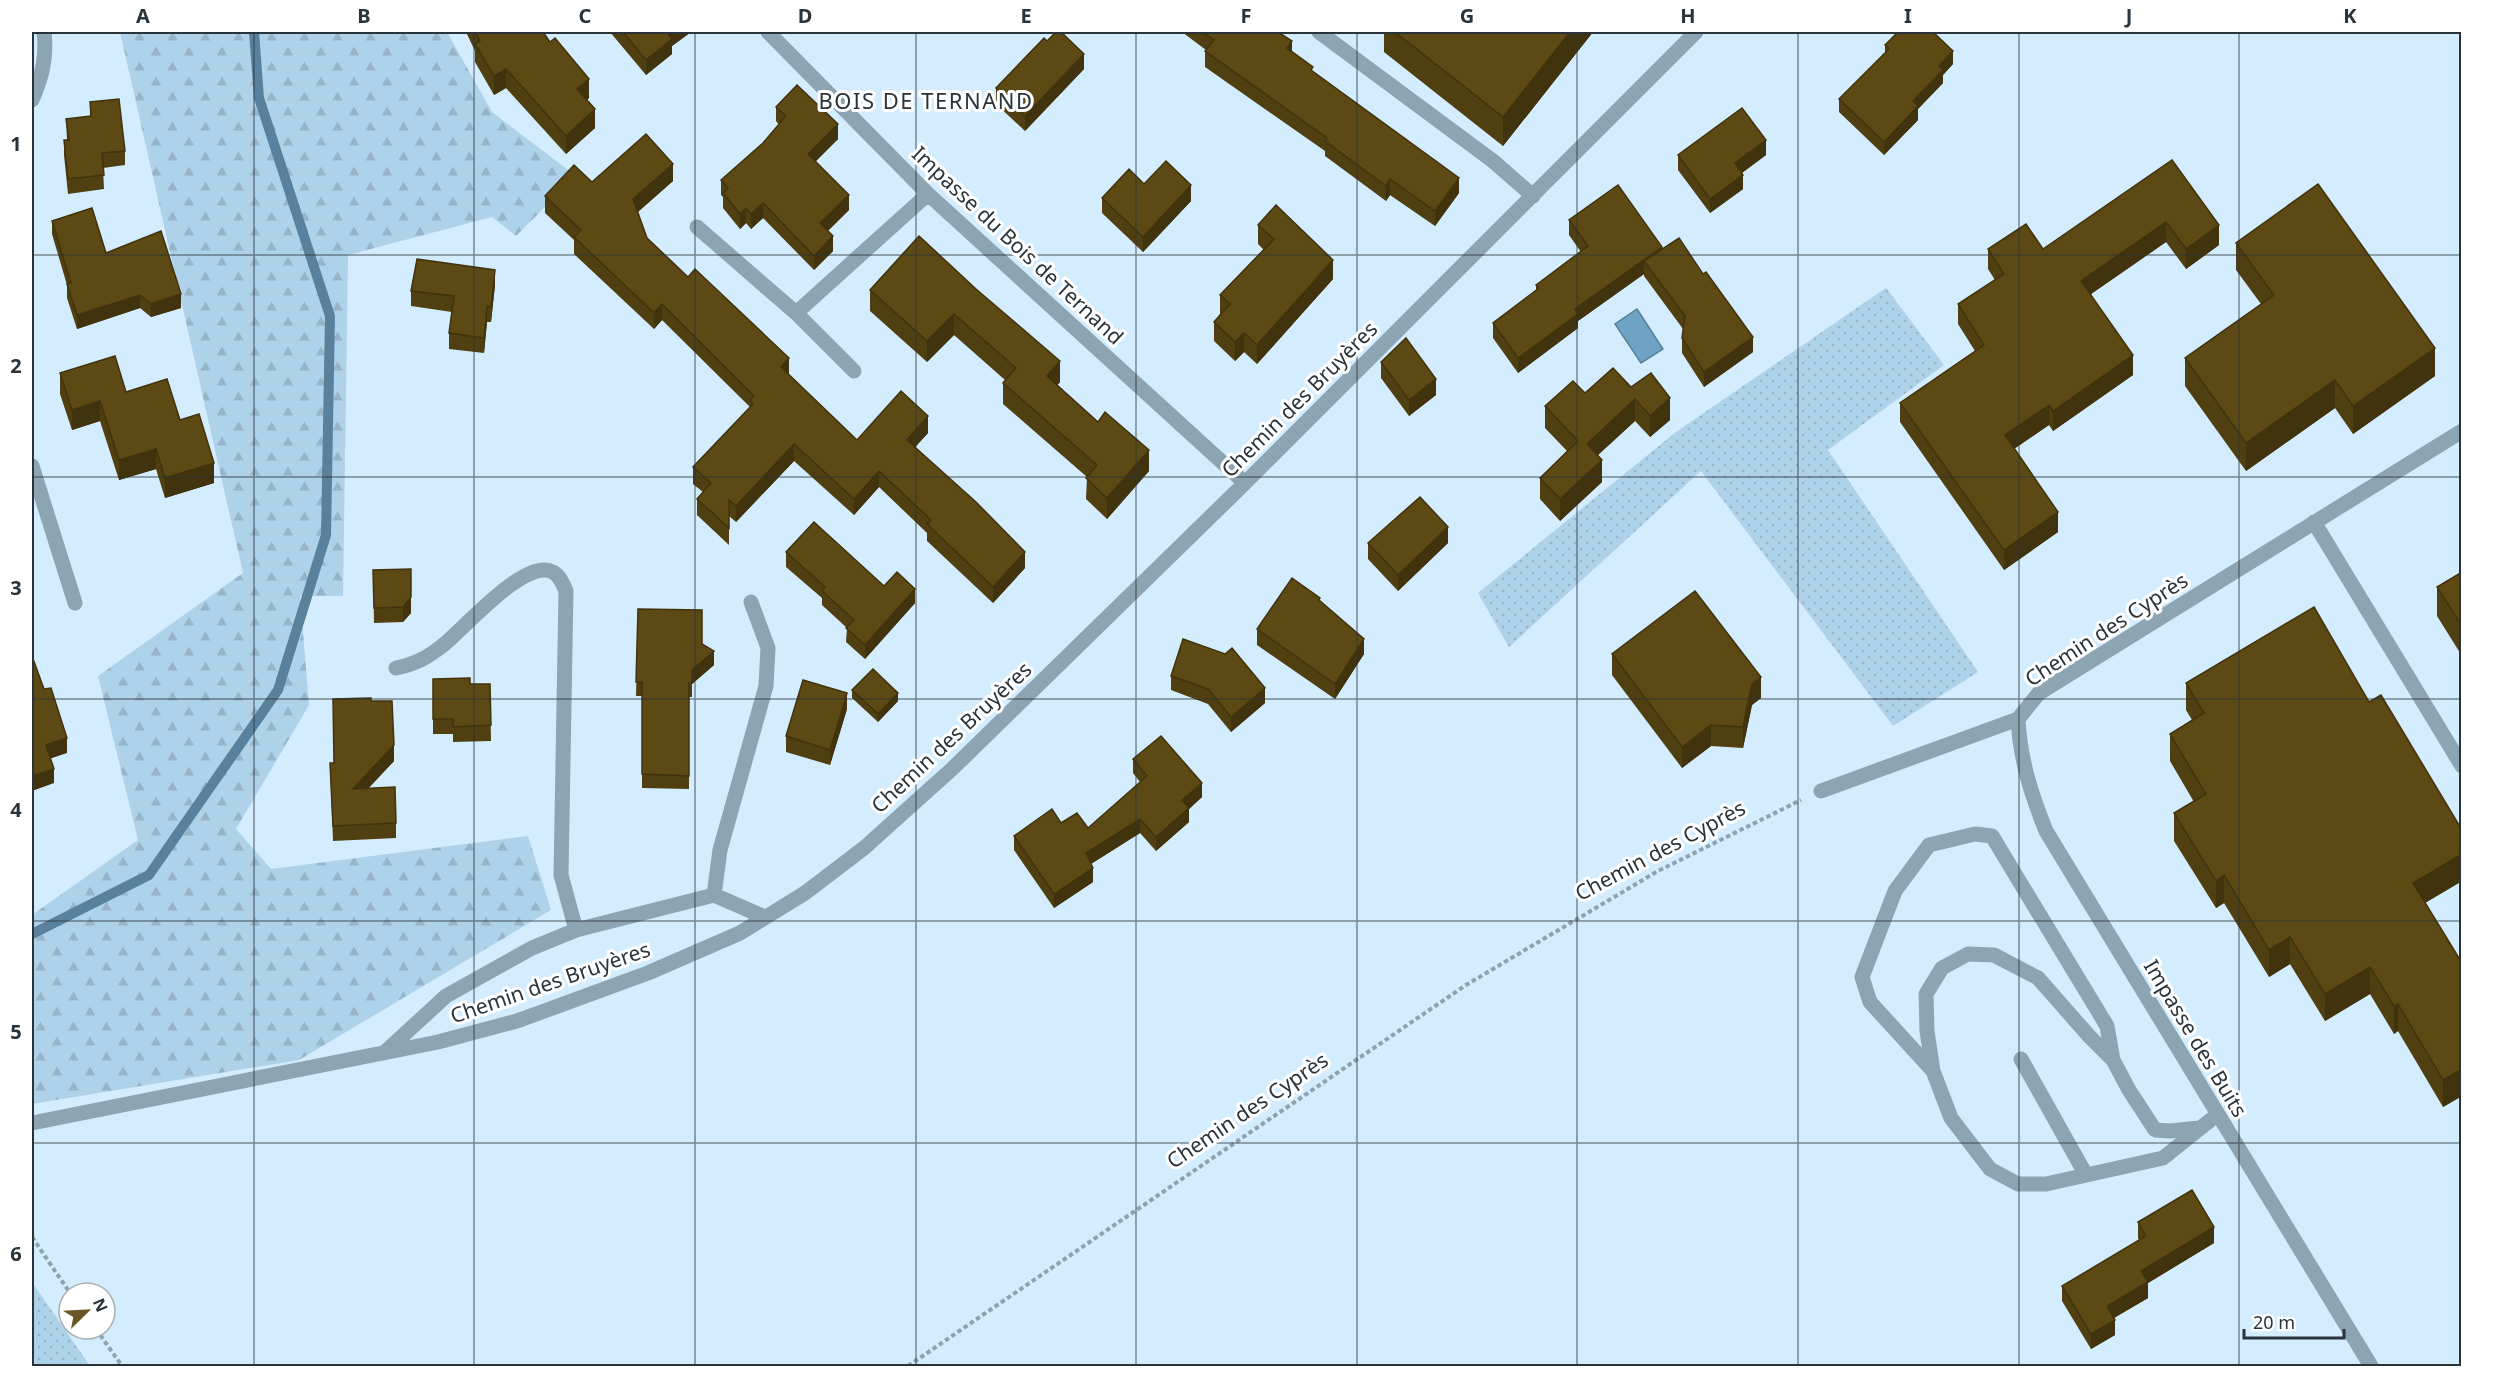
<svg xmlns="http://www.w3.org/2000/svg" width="2493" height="1398" font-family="'Noto Sans',sans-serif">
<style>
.grass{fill:url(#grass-dots)}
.forest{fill:url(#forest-firs)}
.water{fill:#6ea3c5;stroke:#59819b;stroke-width:1.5}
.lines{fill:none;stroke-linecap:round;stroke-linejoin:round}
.stream{stroke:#59819b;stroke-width:10}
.path{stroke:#8fa2ae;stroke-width:4;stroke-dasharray:4.5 3;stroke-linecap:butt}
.minor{stroke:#8da4b3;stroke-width:15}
.wall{fill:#503f10}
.shaded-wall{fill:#41330d}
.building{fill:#5d4913;stroke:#41330d;stroke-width:1.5}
.grid{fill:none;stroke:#293339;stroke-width:1.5;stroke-opacity:0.55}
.labels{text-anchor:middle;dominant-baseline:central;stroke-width:6;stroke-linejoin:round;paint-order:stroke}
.street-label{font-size:21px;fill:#293339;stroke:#fff}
.neighbourhood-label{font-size:22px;letter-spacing:1.5px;fill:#293339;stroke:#fff}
.neatline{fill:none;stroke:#293339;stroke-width:2}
.grid-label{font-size:20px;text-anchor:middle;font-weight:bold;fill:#293339}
</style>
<defs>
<pattern id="grass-dots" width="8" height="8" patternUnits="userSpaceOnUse" patternTransform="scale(1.5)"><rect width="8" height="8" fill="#aed2ea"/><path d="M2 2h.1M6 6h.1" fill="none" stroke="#96b5c9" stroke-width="1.8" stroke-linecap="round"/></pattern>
<pattern id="forest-firs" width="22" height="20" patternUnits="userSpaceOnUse" patternTransform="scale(1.5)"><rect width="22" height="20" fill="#aed2ea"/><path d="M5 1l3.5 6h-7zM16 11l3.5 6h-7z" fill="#96b5c9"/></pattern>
</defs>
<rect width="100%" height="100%" fill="#d4edfe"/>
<path class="grass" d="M 1886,288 L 1944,365 L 1828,450 L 1978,672 L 1893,726 L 1701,471 L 1509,647 L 1478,593 L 1676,432 Z
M 32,1282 L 90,1366 L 32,1366 Z"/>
<path class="forest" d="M 120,32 L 447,32 L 492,112 L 576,176 L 516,236 L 492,217 L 348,255 L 343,596 L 300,596 L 309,705 L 236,829 L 271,869 L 528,836 L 551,910 L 299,1060 L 32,1104 L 32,915 L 138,840 L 98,676 L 243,573 Z"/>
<path class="water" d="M 1637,309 L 1663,349 L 1641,363 L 1615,324 Z"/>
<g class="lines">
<path class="stream" d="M 32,934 L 149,875 L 278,690 L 326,535 L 330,316 L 259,98 L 254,32"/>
<path class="path" d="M 32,1237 L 70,1293
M 96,1329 L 122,1366
M 908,1366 L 1466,985 L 1658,871 L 1801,800"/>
<path class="minor" d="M 768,32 L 928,194 L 1245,483
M 1319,32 L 1493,161 L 1533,196
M 32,100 C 42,77 47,57 44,32
M 697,227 L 796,313 L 854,371
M 796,313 L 928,194
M 32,466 L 75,603
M 2314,522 L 2462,766
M 396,668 C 415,664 427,658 442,646 C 463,630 525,557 553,572 C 560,576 563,584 566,591 L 561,875 L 576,930
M 2018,719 C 2020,759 2031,794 2046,831 L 2371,1366
M 1821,791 L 2018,719 L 2039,693 L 2462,431
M 714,895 L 720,850 L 766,686 L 768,648 L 751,602
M 384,1053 L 446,996 L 532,948 L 576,930 L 714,895 L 765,917
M 2021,1059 L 2086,1175
M 1933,1071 L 1870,1002 L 1862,977 L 1895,891 L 1929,845 L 1975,834 L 1992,836 L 2107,1026 L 2113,1060
M 32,1123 L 438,1042 L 517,1021 L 648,973 L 740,933 L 805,893 L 864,848 L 952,769 L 1245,483 L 1696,32
M 2199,1128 L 2170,1131 L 2155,1130 L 2129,1090 L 2113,1060 L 2089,1036 L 2038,978 L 1994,955 L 1968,954 L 1942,968 L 1926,994 L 1927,1031 L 1933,1071 L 1951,1118 L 1990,1169 L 2018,1184 L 2046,1184 L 2163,1158 L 2218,1114"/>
</g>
<path class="wall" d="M 466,32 L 543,32 L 550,42 L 589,98 L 587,100 L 595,128 L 566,154 L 506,88 L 494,95 L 475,62 L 475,51 Z
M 610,32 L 691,32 L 672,46 L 672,54 L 646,75 Z
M 1182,32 L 1278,32 L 1292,51 L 1313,72 L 1459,193 L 1435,226 L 1390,195 L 1386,201 L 1325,156 L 1325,151 L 1205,67 L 1205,51 L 1206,50 Z
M 1384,32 L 1593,32 L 1503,146 L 1384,52 Z
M 1885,45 L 1953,64 L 1943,75 L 1943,83 L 1918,109 L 1918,120 L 1884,155 L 1839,112 L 1839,99 L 1885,53 Z
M 1084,69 L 1025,131 L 996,104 L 996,88 Z
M 90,102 L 125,151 L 125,165 L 103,168 L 104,189 L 68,194 L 64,155 L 64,140 L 67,140 L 66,119 L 90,116 Z
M 776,107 L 838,139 L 815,162 L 849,210 L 828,231 L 833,251 L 814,270 L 763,218 L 751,229 L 746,223 L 740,229 L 723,208 L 723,197 L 721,195 L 721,180 L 763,143 L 779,125 L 776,121 Z
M 1678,155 L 1766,155 L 1742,173 L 1743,189 L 1710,213 L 1678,170 Z
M 2172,160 L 2219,245 L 2186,269 L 2166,242 L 2091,294 L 2133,375 L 2053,431 L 2049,425 L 2014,449 L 2058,532 L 2004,570 L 1900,422 L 1900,403 L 1975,351 L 1958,324 L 1958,304 L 1995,280 L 1988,269 L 1988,249 L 2043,249 Z
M 673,181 L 638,212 L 647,238 L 857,440 L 928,433 L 915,447 L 1025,568 L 993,603 L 927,541 L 927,533 L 879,487 L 854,515 L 794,461 L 736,522 L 729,516 L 729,545 L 697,515 L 697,499 L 703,492 L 693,484 L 693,467 L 750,407 L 662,320 L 654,329 L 574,254 L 574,240 L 545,213 L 545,196 L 592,182 Z
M 1144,184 L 1191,201 L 1143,252 L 1102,213 L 1102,198 Z
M 1569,220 L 1662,249 L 1753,352 L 1704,387 L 1682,353 L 1682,338 L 1683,329 L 1644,276 L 1644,274 L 1578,321 L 1578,328 L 1518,373 L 1493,338 L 1493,323 L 1536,290 L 1536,285 L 1581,252 L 1569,235 Z
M 52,221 L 106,253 L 181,308 L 151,317 L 140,308 L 77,329 L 67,298 L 67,285 L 52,234 Z
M 1258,225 L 1333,279 L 1257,364 L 1244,352 L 1235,361 L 1214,341 L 1214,322 L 1220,314 L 1220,295 L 1264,250 L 1258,244 Z
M 919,236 L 1060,382 L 1057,385 L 1149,471 L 1107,519 L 1086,499 L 1087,477 L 1003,404 L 1003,383 L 1005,380 L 954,335 L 927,362 L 870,311 L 870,290 Z
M 2236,243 L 2435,376 L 2353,434 L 2335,408 L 2246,471 L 2185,386 L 2185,358 L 2261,304 L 2236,270 Z
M 495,285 L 491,322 L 487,322 L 484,353 L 449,349 L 449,333 L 452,312 L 411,306 L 411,291 Z
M 1381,362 L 1436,395 L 1409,416 L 1381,378 Z
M 60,373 L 126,392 L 180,420 L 214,483 L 165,498 L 156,469 L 119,480 L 100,421 L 72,430 L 60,394 Z
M 1631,387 L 1670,420 L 1650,437 L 1635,421 L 1598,455 L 1602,482 L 1560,521 L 1540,499 L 1540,478 L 1567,451 L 1545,428 L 1545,406 L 1585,393 Z
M 1368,543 L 1448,543 L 1398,591 L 1368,559 Z
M 786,552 L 884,586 L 915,603 L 865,659 L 846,642 L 847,628 L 822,605 L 822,598 L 786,567 Z
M 373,570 L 411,613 L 403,622 L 374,623 Z
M 2462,572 L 2462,656 L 2437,616 L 2437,587 Z
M 1320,601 L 1364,654 L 1335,699 L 1257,645 L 1257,629 Z
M 638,609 L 702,644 L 714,665 L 692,684 L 692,697 L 689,697 L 689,789 L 642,788 L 642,696 L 636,696 Z
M 1612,654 L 1761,698 L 1752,705 L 1743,748 L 1711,746 L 1682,768 L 1612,675 Z
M 1171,676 L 1265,703 L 1231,732 L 1208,704 L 1171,690 Z
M 433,679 L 470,684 L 490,684 L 491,741 L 453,742 L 453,734 L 433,734 Z
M 2186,683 L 2369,702 L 2462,830 L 2462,881 L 2425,903 L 2462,963 L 2462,1096 L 2443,1107 L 2398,1031 L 2394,1034 L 2370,994 L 2325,1021 L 2290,964 L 2269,977 L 2224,903 L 2216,908 L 2174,841 L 2174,813 L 2194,802 L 2170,761 L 2170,734 L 2192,720 L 2186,710 Z
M 852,690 L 898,701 L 878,722 L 852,698 Z
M 371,701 L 394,761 L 368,788 L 396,823 L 396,838 L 333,841 L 330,763 L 334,763 Z
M 847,709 L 830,765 L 786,752 L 786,736 Z
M 1133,759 L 1202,797 L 1189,809 L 1189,822 L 1156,851 L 1140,833 L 1091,864 L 1093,882 L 1054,908 L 1014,850 L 1014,836 L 1061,823 L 1088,828 L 1140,782 L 1133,773 Z
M 2138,1222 L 2214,1243 L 2148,1283 L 2148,1298 L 2114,1318 L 2115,1335 L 2091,1349 L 2062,1301 L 2062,1286 L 2139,1240 L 2138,1238 Z"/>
<path class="shaded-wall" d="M 672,32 L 691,32 L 672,46 L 672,54 L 646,75 L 646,60 L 668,34 Z
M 1570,32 L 1593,32 L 1503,146 L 1503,117 Z
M 1292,41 L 1292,57 L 1287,48 Z
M 1953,51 L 1953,64 L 1943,75 L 1943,83 L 1918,109 L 1918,120 L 1884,155 L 1884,142 L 1939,66 Z
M 1084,54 L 1084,69 L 1025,131 L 1025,116 Z
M 506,69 L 506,88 L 494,95 L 494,76 Z
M 589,79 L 589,98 L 577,108 L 577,89 Z
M 595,109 L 595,128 L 566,154 L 566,136 Z
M 838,124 L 838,139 L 808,169 L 808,154 Z
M 1766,140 L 1766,155 L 1735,178 L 1735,163 Z
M 673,164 L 673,181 L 633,216 L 633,199 Z
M 1743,175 L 1743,189 L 1710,213 L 1710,199 Z
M 1459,178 L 1459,193 L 1435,226 L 1435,211 Z
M 1390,179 L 1390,195 L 1386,201 L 1386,186 Z
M 1191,185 L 1191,201 L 1143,252 L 1143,237 Z
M 849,195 L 849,210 L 820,238 L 820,223 Z
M 763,203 L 763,218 L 751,229 L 751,214 Z
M 746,208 L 746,223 L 740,229 L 740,214 Z
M 2166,222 L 2166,242 L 2081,301 L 2081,281 Z
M 2219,225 L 2219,245 L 2186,269 L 2186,249 Z
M 833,236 L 833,251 L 814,270 L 814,256 Z
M 1662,247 L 1662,262 L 1644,261 L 1644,274 L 1578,321 L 1578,328 L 1518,373 L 1518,358 L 1575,309 Z
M 1333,260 L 1333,279 L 1257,364 L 1257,345 Z
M 495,270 L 495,285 L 491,322 L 491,307 Z
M 181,294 L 181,308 L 151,317 L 151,304 Z
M 140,295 L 140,308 L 77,329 L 77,315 Z
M 662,304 L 662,320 L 654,329 L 654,313 Z
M 487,306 L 487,322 L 484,353 L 484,338 Z
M 954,314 L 954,335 L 927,362 L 927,341 Z
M 1244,333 L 1244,352 L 1235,361 L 1235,342 Z
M 1753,337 L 1753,352 L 1704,387 L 1704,372 Z
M 2435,348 L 2435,376 L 2353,434 L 2353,406 Z
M 2133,355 L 2133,375 L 2053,431 L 2053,411 Z
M 789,358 L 789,375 L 781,384 L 781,367 Z
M 1060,361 L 1060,382 L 1047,397 L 1047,376 Z
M 1436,379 L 1436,395 L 1409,416 L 1409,400 Z
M 2335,380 L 2335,408 L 2246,471 L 2246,443 Z
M 1670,398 L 1670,420 L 1650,437 L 1650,416 Z
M 1635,399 L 1635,421 L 1587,465 L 1587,444 Z
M 100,401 L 100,421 L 72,430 L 72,410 Z
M 2049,405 L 2049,425 L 2005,455 L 2005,435 Z
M 928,416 L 928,433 L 907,456 L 907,440 Z
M 794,444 L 794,461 L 736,522 L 736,506 Z
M 156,449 L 156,469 L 119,480 L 119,460 Z
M 1149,450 L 1149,471 L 1107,519 L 1107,498 Z
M 1602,460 L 1602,482 L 1560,521 L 1560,499 Z
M 214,463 L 214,483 L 165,498 L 165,478 Z
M 879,471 L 879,487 L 854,515 L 854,499 Z
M 2058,512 L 2058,532 L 2004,570 L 2004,550 Z
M 1448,527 L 1448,543 L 1398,591 L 1398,575 Z
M 1025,552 L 1025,568 L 993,603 L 993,587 Z
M 915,589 L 915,603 L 865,659 L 865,645 Z
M 411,597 L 411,613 L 403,622 L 403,607 Z
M 1364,639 L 1364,654 L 1335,699 L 1335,684 Z
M 714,651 L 714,665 L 692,684 L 692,697 L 692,670 Z
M 1761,677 L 1761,698 L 1752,705 L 1743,748 L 1743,727 L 1752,684 Z
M 1265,688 L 1265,703 L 1231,732 L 1231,717 Z
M 847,693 L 847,709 L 830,765 L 830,750 Z
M 898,693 L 898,701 L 878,722 L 878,714 Z
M 1711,725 L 1711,746 L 1682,768 L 1682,747 Z
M 67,738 L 67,753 L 46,760 L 46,745 Z
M 394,745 L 394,761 L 353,805 L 353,789 Z
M 54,769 L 54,783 L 32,791 L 32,776 Z
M 1202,783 L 1202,797 L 1189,809 L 1189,822 L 1156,851 L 1156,837 L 1182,800 Z
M 1140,819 L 1140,833 L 1086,867 L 1086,853 Z
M 2462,854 L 2462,881 L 2413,910 L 2413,883 Z
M 1093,868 L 1093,882 L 1054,908 L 1054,894 Z
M 2224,875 L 2224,903 L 2216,908 L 2216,881 Z
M 2290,937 L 2290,964 L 2269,977 L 2269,950 Z
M 2370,967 L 2370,994 L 2325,1021 L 2325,994 Z
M 2398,1004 L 2398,1031 L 2394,1034 L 2394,1006 Z
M 2462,1069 L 2462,1096 L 2443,1107 L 2443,1080 Z
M 2214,1227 L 2214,1243 L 2148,1283 L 2148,1298 L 2107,1322 L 2107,1306 L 2141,1271 Z
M 2115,1320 L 2115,1335 L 2091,1349 L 2091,1334 Z"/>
<path class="building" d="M 475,32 L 543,32 L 550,42 L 555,38 L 589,79 L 577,89 L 595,109 L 566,136 L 506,69 L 494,76 L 475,44 L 480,41 Z
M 623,32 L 672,32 L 668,34 L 672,39 L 646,60 Z
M 1056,32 L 1061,32 L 1084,54 L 1025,116 L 996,88 L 1044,38 L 1047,41 Z
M 1203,32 L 1278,32 L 1292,41 L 1287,48 L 1313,67 L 1311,70 L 1459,178 L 1435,211 L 1390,179 L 1386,186 L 1325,141 L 1327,138 L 1205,51 L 1214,40 Z
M 1395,32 L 1570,32 L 1503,117 Z
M 1898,32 L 1933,32 L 1953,51 L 1939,66 L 1943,70 L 1913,101 L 1918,106 L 1884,142 L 1839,99 L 1889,49 L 1885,45 Z
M 797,85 L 838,124 L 808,154 L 849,195 L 820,223 L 833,236 L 814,256 L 763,203 L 751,214 L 746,208 L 740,214 L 723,193 L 728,188 L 721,180 L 763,143 L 786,116 L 776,107 Z
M 119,99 L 125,151 L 102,153 L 104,175 L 68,179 L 64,140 L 69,140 L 66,119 L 91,116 L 90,102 Z
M 1742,108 L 1766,140 L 1735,163 L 1743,175 L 1710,199 L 1678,155 Z
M 646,134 L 673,164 L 633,199 L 647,238 L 688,277 L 695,269 L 789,358 L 781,367 L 857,440 L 901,391 L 928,416 L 907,440 L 976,502 L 1025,552 L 993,587 L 927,524 L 931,520 L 879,471 L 854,499 L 794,444 L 736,506 L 729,500 L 729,528 L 697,499 L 711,483 L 693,467 L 753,404 L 750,400 L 754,396 L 662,304 L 654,313 L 574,237 L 581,230 L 545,196 L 574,165 L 592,182 Z
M 2172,160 L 2219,225 L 2186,249 L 2166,222 L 2081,281 L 2133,355 L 2053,411 L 2049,405 L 2005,435 L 2058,512 L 2004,550 L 1900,403 L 1984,345 L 1958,304 L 2004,274 L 1988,249 L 2026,224 L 2043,249 Z
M 1166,161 L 1191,185 L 1143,237 L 1102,198 L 1129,169 L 1144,184 Z
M 2318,184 L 2435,348 L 2353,406 L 2335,380 L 2246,443 L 2185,358 L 2274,295 L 2236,243 Z
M 1618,185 L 1662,247 L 1575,309 L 1578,314 L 1518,358 L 1493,323 L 1539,288 L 1536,285 L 1588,246 L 1569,220 Z
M 1276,205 L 1333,260 L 1257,345 L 1244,333 L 1235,342 L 1214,322 L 1230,304 L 1220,295 L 1274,239 L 1258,225 Z
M 92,208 L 106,253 L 161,231 L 181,294 L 151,304 L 140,295 L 77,315 L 67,284 L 71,283 L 52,221 Z
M 919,236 L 976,289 L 1060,361 L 1047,376 L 1098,422 L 1105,412 L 1149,450 L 1107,498 L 1086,478 L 1097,465 L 1003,383 L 1016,368 L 954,314 L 927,341 L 870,290 Z
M 1679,238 L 1703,274 L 1706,272 L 1753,337 L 1704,372 L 1682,338 L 1685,316 L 1644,261 Z
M 417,259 L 495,270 L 491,307 L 487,306 L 484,338 L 449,333 L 454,296 L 411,291 Z
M 1406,338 L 1436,379 L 1409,400 L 1381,362 Z
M 115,356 L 126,392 L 167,379 L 180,420 L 199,414 L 214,463 L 165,478 L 156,449 L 119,460 L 100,401 L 72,410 L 60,373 Z
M 1613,368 L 1631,387 L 1651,373 L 1670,398 L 1650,416 L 1635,399 L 1587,444 L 1602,460 L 1560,499 L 1540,478 L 1578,441 L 1545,406 L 1573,381 L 1585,393 Z
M 1420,497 L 1448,527 L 1398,575 L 1368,543 Z
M 814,522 L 884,586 L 897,572 L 915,589 L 865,645 L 846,628 L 854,620 L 822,591 L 825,587 L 786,552 Z
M 411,569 L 411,597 L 403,607 L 374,608 L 373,570 Z
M 2462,572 L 2462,626 L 2437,587 Z
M 1292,578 L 1320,598 L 1319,600 L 1364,639 L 1335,684 L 1257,629 Z
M 1695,591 L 1761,677 L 1752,684 L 1743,727 L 1711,725 L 1682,747 L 1612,654 Z
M 2314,607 L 2369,702 L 2381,695 L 2462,830 L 2462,854 L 2413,883 L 2462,963 L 2462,1069 L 2443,1080 L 2398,1004 L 2394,1006 L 2370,967 L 2325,994 L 2290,937 L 2269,950 L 2224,875 L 2216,881 L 2174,813 L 2206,794 L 2170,734 L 2204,713 L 2186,683 Z
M 638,609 L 702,610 L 702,644 L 714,651 L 692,670 L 692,683 L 689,683 L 689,776 L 642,774 L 642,682 L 636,682 Z
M 1183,639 L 1225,654 L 1232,648 L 1265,688 L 1231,717 L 1208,689 L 1171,676 Z
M 32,656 L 44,689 L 51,688 L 67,738 L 46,745 L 54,769 L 32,776 Z
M 873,669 L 898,693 L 878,714 L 852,690 Z
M 470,678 L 470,684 L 490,684 L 491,725 L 453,727 L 453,719 L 433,719 L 433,679 Z
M 803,680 L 847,693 L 830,750 L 786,736 Z
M 371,698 L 371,701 L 392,701 L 394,745 L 353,789 L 395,787 L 396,823 L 333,826 L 330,763 L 334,763 L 333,699 Z
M 1161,736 L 1202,783 L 1182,800 L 1189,808 L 1156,837 L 1140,819 L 1086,853 L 1093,868 L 1054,894 L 1014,836 L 1052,809 L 1061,823 L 1077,813 L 1088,828 L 1147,776 L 1133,759 Z
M 2192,1190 L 2214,1227 L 2141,1271 L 2148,1282 L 2107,1306 L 2115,1320 L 2091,1334 L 2062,1286 L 2146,1236 L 2138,1222 Z"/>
<path class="grid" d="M 254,32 L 254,1366M 474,32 L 474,1366M 695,32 L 695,1366M 916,32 L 916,1366M 1136,32 L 1136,1366M 1357,32 L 1357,1366M 1577,32 L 1577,1366M 1798,32 L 1798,1366M 2019,32 L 2019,1366M 2239,32 L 2239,1366M 32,255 L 2462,255M 32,477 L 2462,477M 32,699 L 2462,699M 32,921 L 2462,921M 32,1143 L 2462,1143"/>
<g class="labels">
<g class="street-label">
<text transform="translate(1018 245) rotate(43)">Impasse du Bois de Ternand</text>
<text transform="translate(1299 399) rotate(-45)">Chemin des Bruyères</text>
<text transform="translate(2106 629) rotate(-33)">Chemin des Cyprès</text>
<text transform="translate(951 737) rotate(-43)">Chemin des Bruyères</text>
<text transform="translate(1660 850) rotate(-28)">Chemin des Cyprès</text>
<text transform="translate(550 982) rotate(-19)">Chemin des Bruyères</text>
<text transform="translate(2196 1038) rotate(59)">Impasse des Buits</text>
<text transform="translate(1247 1110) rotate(-34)">Chemin des Cyprès</text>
</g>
<g class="neighbourhood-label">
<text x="926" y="100">BOIS DE TERNAND</text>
</g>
</g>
<rect width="2493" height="1398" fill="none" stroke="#ffffff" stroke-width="66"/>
<g transform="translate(87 1311) rotate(66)"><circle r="28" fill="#ffffff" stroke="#a9adb0" stroke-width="1.5"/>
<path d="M0-4.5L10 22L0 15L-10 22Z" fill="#695624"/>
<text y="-9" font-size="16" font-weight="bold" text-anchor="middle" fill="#293339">N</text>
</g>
<path d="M2244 1329v9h100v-9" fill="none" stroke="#293339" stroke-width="3"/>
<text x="2253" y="1329" font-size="18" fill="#293339" stroke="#ffffff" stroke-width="4.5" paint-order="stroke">20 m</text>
<rect x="33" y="33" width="2427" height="1332" class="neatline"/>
<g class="grid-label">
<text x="143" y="23">A</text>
<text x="364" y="23">B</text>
<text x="585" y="23">C</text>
<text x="805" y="23">D</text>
<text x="1026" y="23">E</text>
<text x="1246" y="23">F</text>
<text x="1467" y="23">G</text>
<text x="1688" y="23">H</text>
<text x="1908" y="23">I</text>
<text x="2129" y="23">J</text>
<text x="2350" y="23">K</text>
<text x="16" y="151">1</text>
<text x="16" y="373">2</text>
<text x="16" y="595">3</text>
<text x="16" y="817">4</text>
<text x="16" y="1039">5</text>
<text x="16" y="1261">6</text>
</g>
</svg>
